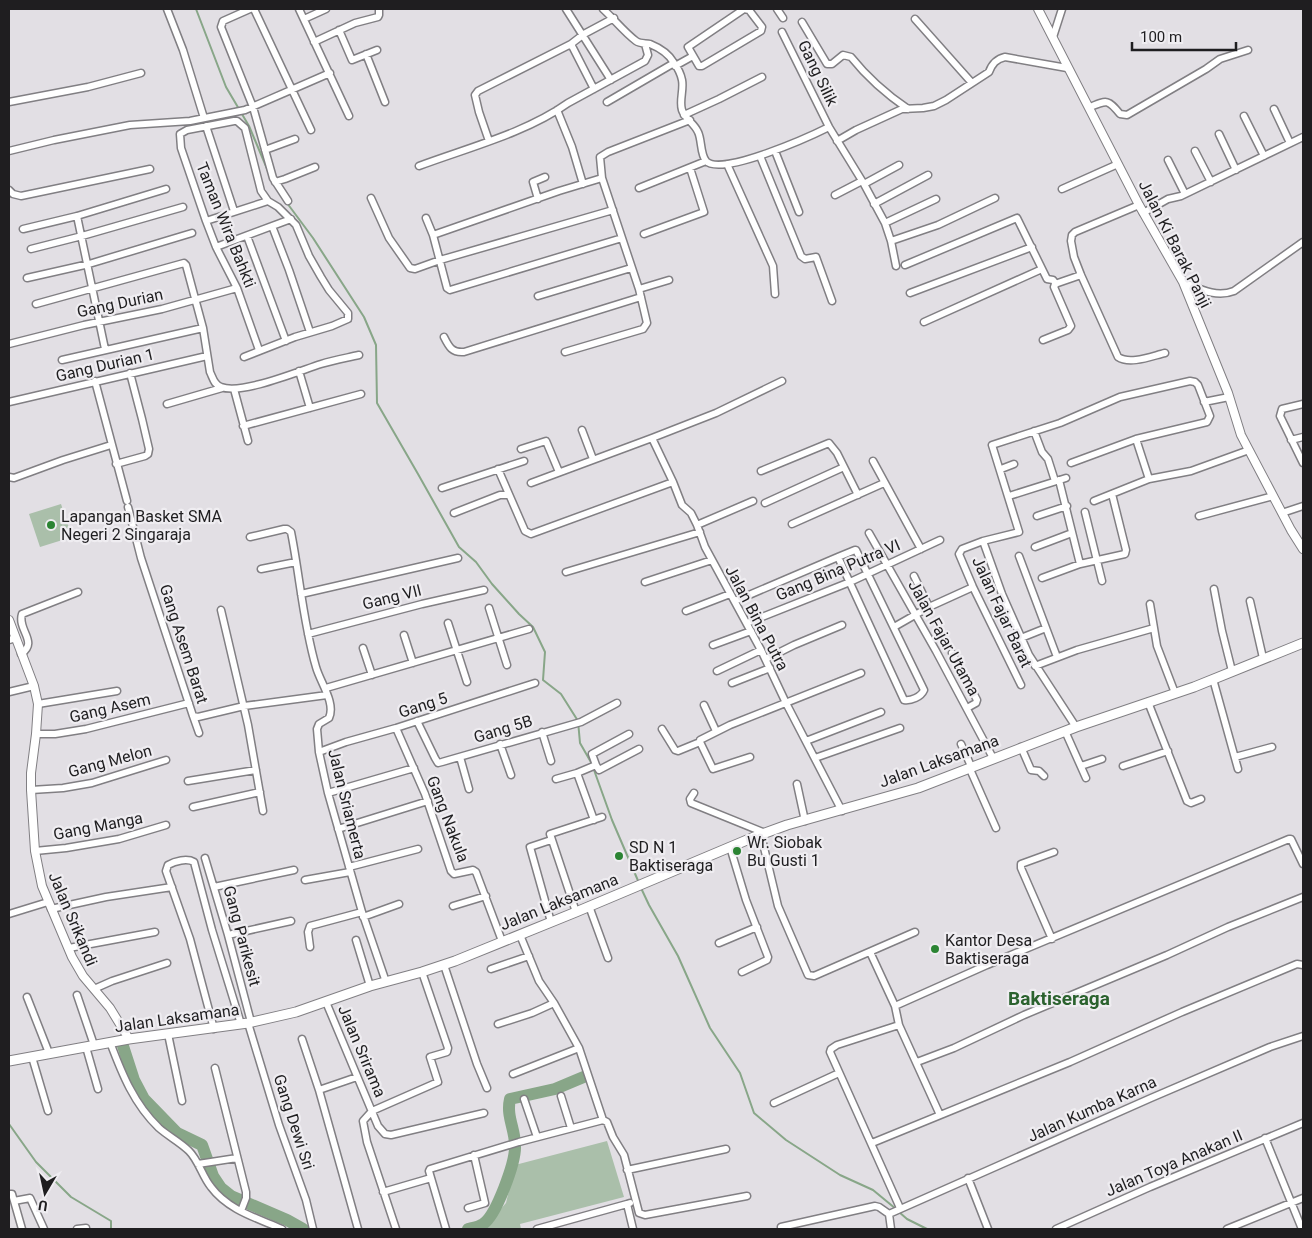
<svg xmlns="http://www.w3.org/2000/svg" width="1312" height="1238" font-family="Roboto,sans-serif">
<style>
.green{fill:#aabfaa}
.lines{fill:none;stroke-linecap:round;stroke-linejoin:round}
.stream{stroke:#88a688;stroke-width:2}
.river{stroke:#88a688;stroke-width:12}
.minor-casing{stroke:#817f83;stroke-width:9}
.tertiary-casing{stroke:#817f83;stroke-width:10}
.secondary-casing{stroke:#817f83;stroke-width:11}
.minor{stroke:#fff;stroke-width:6}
.tertiary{stroke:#fff;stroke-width:8}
.secondary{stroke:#fff;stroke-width:9}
.poi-dot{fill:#2b8433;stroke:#efedf1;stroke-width:2}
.labels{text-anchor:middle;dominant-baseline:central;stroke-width:4.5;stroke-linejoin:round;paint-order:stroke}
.street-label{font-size:16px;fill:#1f1e20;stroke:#efedf1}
.poi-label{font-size:16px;fill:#1f1e20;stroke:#efedf1;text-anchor:start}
.quarter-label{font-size:19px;font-weight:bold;fill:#2b622e;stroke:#efedf1}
</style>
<rect width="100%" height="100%" fill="#e2dfe4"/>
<path class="green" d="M 61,504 L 72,537 L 40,547 L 29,514 Z
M 607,1141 L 624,1197 L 520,1224 L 521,1229 L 483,1229 L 506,1203 L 515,1165 Z"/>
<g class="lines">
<path class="stream" d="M 196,9 L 226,87 L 249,126 L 268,171
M 287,203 L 313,238 L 364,317 L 376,345 L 377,403 L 418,474 L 459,547 L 476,562 L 492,584 L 519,614 L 533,627 L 545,652 L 543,680 L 561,694 L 578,721 L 580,743 L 592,764
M 594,770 L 612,820 L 639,883
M 641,888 L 649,905 L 678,956 L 710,1028 L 740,1073 L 754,1113 L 786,1140 L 840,1175 L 873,1190 L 896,1209
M 9,1124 L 36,1162 L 71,1197 L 111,1221 L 111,1229
M 899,1212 L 907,1219 L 927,1229"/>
<path class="river" d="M 123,1046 L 134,1080 L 144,1099 L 177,1133 L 202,1145 L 213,1176 L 221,1188 L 231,1196 L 287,1220 L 303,1229
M 468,1229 C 472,1228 479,1227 483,1224 C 496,1216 516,1162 515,1145 C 515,1129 506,1116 510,1099 L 555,1089 L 586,1076"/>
<defs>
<path id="minor" d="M 167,9 L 183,50 L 204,118
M 250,9 L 223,21 L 221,27 L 253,107 L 273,178 L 288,201
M 254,9 L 311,130
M 299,9 L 349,116
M 566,9 L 611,80
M 603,9 C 614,19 624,32 636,41 C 640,44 646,43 650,44 C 660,48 669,54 674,63 C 677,67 681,75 682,80 C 684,90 679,101 682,110 C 685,119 694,123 698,132 C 702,140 700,154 706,161 C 721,177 811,136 829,127
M 744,9 L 749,10 L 762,27 L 761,31 L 702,66 L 699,66 L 688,47 Z
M 777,9 L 783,18
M 304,19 L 326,9
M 915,19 L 972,83
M 802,22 L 827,64 L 832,64 L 843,55 L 851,57 C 867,77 886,94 908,109
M 339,30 L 352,60 L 377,50
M 782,32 L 829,127 L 864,184 L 885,223 L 891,241 L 896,266
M 1053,37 L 1062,9
M 314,42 L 355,23 L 378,17 L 379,15 L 379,9
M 571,44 L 594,89
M 366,54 L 385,102
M 675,66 L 693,56
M 9,102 L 88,87 L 141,73
M 607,102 L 674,63
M 1090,107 C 1107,100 1108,99 1120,114 L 1127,115 L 1206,69 L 1220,59 L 1248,50
M 1274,109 L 1290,143
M 557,110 L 572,147 L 583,184
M 684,115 L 719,99 L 762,77
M 1244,116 L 1264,156
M 206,126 L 234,211
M 1219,134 L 1236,170
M 489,141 L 479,112 L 475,95 L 478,91 L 571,44 L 584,34 L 614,18
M 837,141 L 856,130 L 902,109 L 923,108 L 934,106 L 946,100 L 989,72 C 992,64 996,59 1005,57 L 1067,68
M 265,150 L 295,139
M 9,151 L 54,140 L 130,125 L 190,121 L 245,110 L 330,73
M 775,151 L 799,212
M 1195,151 L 1211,182
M 760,156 L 801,256 L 805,259 L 816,257 L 832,301
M 1168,160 L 1185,194
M 727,164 L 773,266 L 775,294
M 419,166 C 467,148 526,133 568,103 L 645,61 L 648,55 L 645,44
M 275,182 L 285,179 L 315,167
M 864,184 L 899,165
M 639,188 L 706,161
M 1062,189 L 1118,164
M 9,190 L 13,194 L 21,196 L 150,169
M 835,195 L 862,181
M 371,198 L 389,238 L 410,268 L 415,269 L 440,260 L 613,210
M 538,199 L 533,182 L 545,177
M 874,204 L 928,175
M 1139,205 L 1075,232 L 1072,235 L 1071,241 L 1074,257 L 1081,275 L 1118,357 C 1130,365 1152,356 1165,353
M 1143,213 L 1168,199 L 1181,196 L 1303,137
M 77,216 L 105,349
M 426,218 L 433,235 L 447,288 L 450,290 L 622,238
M 206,221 L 268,201
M 885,223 L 936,199
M 272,226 L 289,270 L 310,332
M 23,229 L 77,216 L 166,189
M 644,234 L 704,212 L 690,168
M 433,235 L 559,191 L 602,178
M 247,236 L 286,341
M 891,241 L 938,225 L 995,198
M 216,247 L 291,219
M 31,249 L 82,236 L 183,207
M 905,265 L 1017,218 L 1047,279 L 1053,280 L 1056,284
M 27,278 L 89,264 L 192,233
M 1183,282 C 1200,289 1216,298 1234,291 L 1303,242
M 639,289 L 669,280
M 910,293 L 1032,247
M 538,296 L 631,268
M 36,304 L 184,263 L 186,265 L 203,328 L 210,372 C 213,378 214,385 221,387 C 242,395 299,371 321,364 C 334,360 346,358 359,355
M 924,322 L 1042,269
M 444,337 C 449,347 452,353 464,352 L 641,297
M 1043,340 L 1068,330 L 1071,326 L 1054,287 L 1055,284 L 1081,275
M 9,344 L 84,325 L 162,309 L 237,288
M 565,352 L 643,329 L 647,323 L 639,289 L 602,178 L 600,157 L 608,152 L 690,120
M 244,357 L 295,337 L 332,326 L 348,319 L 348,313 L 329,290 L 321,277 L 309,256 L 296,225 L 278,207 L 268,201 L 261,191 L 245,128 L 237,121 L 234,121 L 187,130 L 180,134 L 181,148 L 206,221 L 216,247 L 237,288 L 259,350
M 62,360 L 203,328
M 299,371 L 310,408
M 95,381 L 127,501
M 234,389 L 248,441
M 9,402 L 207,356
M 1204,402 L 1229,397
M 167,404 L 222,388
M 1303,404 L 1282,409 L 1280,416 L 1303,463
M 243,426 L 361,394
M 582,430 L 593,459
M 1034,431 L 1042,452 L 1048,459 L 1055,481
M 652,438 L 673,482 L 682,505 L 691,513 L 697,525 L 705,547 L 761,650 L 786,703 L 842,811
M 1136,439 L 1149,479
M 1291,440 L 1303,437
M 521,449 L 546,441 L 559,472
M 873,461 L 921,549
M 116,464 L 145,456 L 148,454 L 149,449 L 142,419 L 130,373
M 498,469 L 525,531 L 531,534 L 673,482
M 1001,469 L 1014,464
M 761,471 L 829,443 L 837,453 L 858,495
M 9,477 L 14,478 L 63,460 L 111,445
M 1059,480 L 1080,564
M 531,483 L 652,438 L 716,413 L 782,381
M 442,488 L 524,461
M 1009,496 L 1066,478
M 1094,501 L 1149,479 L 1191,471 L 1249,450
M 765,503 L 844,467
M 128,507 L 141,558 L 193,716 L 198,717 L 244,706 L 327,695
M 1085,512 L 1102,581
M 454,513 L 500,495 L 508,495
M 1282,513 L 1303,506
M 1037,516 L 1067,506
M 1199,516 L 1273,496
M 792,524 L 884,483
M 697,525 L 753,501
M 869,533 L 936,651 L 993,758
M 250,537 L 284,529 L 287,529 L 291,532 C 300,577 303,623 316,667 C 320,682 336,703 329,718 L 319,724 L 317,729 L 319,752 L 328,793 L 362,912 L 386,982
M 983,541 L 1002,594 L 1029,655 L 1076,727
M 1035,547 L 1072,533
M 1019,556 L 1057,657
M 261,569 L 296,562
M 566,572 L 700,532
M 914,576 L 929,607
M 1042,578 L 1080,564 L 1125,554 L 1126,550 L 1112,494
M 645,582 L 712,560
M 1214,589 L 1222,631 L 1232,671
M 301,594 L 458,558
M 735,601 L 838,557 L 855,550 L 856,550 L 924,690 C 921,697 911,701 904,700 L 838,557
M 1250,601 L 1263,658
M 1150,604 L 1157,646 L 1175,693
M 489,608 L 507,665
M 221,610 L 248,725 L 263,811
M 686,611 L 730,594
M 448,623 L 467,682
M 747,623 L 850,582 L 940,540
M 894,627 L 929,607 L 973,587
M 308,634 L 422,604 L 484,590
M 404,635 L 413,663
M 1021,638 L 1046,628
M 9,640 L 16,638
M 713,645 L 751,631
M 363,648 L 372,675
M 952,653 L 977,700 L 976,703 L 967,708
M 21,654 C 39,642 17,630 22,614 L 78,592
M 766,659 L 794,645 L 842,625
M 1035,666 L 1077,650 L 1154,628
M 717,671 L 761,650
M 1213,679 L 1238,769
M 732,683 L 770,668
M 1021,685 L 973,587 L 959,554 L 962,549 L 983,541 L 1019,532 L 992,445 L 1060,423 L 1120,397 L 1190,381 L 1195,382 L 1198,385 L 1210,416 L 1207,422 L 1136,439 L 1071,463
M 326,688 L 529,629
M 9,692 L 34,686
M 1148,702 L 1187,801 L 1191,803 L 1201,799
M 38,704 L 117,691
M 704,705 L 716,731
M 193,716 L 199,733
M 417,721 L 435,758 L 438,763 L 442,762 L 581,722 L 617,703
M 396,728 L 425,794 L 451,871 L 454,874 L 473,870 L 476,872 L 502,941
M 662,729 L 675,750 L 678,751 L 700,742 L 700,740 L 730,725 L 861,673
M 1065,731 L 1086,778
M 542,732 L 551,761
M 36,734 L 55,734 L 86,729 L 189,703
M 806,741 L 881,712
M 700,742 L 713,769 L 750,757
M 500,744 L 511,775
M 961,744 L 971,766
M 1021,747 L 1031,770 L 1039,771 L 1044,776
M 319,752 L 346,742 L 396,728 L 535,683
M 460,757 L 469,789
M 1235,757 L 1272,747
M 815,758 L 900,728
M 596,765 L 592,754 L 629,734
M 1081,766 L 1102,759
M 1123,766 L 1168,751
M 969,767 L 996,828
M 577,773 L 596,765 L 599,770 L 639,749
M 556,779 L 577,773 L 594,820
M 188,781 L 256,770
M 797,784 L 805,821
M 31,790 L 63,788 L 92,783 L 166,760
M 328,793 L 414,768
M 694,793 L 690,799 L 691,803 L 765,833
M 193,807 L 260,792
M 338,829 L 428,801
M 761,835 L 778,906 L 808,975 L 814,976 L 915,932
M 551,840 L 530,847 L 551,922
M 730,847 L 746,900 L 768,957 L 767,960 L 742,972
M 35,851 L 66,848 L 119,839 L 166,825
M 205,858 L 228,935 L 251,1022
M 349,867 L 418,849
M 305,880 L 350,872
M 214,887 L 294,870
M 453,906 L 486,896
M 589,906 L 608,958
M 51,909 L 106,897 L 172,887
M 576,912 L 550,834 L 602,817
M 9,914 L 48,902
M 363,917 L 399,904
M 228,935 L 291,921
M 520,935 L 539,981 L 554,1003 L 579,1048 L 603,1120 L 607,1122 L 613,1137 L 624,1155 L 639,1213 L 645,1215 L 747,1196
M 1052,939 L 1021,868 L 1021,864 L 1054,852
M 356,940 L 370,986
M 719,943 L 757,927
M 310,947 L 308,932 L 310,926 L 362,912
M 69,948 L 155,932
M 870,952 L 895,1006 L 899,1025 L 940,1115
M 444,965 L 477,1064 L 487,1088
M 491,969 L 529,956
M 94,989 L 112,981 L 167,963
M 77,995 L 94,1045
M 27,997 L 49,1053
M 326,1002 L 378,1126 L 385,1134 L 391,1135 L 484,1113
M 895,1006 L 987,965 L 1289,839 L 1291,839 L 1303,864
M 248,1023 L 279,1125 L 306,1200 L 313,1229
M 498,1024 L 532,1013 L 554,1003
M 899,1025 L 837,1045 L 831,1049 L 830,1052 L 900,1208
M 214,1029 L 190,939 L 166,871 L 168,865 C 175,861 187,858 194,862 L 212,930 L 241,1024
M 168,1034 L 182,1101
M 302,1039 L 319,1090 L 358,1229
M 110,1042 C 122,1074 134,1104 159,1128 C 168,1136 180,1142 189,1151 C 199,1161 202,1176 211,1187 C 228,1210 257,1218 282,1229
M 86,1047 L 98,1089
M 32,1057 L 48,1111
M 917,1062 L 954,1048 L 1024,1015 L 1167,955 L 1228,927 L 1303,897
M 215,1068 L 246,1192 L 246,1198 L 241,1211
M 513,1074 L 579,1048
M 319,1090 L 357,1077
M 561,1096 L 571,1128
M 524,1099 L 537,1137
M 774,1103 L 839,1073
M 1265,1138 L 1302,1229
M 872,1143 L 1070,1062 L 1182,1012 L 1297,964 L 1303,965
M 198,1164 L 237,1158
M 627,1170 L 726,1149
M 968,1178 L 988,1229
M 383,1192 L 431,1178
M 9,1194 L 12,1194 L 22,1229
M 14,1201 L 30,1198 L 44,1229
M 630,1203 L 627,1204 L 633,1229
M 468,1208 L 485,1203 L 474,1155
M 889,1214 L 1151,1098 L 1270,1047 L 1303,1036
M 889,1214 L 891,1229
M 781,1227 L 875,1206 L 879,1207 L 889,1214
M 77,1229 L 86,1228
M 396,1229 L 367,1142 L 363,1121 L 372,1111 L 438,1082 L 430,1057 L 447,1052 L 448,1048 L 422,972
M 446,1229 L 429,1171 L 430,1169 L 519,1142 L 603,1120
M 537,1229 L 627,1204
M 1056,1229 L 1150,1187 L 1303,1123
M 1227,1229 L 1303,1198"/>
<path id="tertiary" d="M 1038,9 L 1139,205 L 1183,282 L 1228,393 L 1241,435 L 1291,530 L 1303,549
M 9,620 L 34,686 L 38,704 L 36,734 L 31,773 L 31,790 L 35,851 L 42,886 L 72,957 L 83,976 L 110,1008 L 129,1039"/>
<path id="secondary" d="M 9,1061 L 129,1039 L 248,1023 L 296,1012 L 370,986 L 422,972 L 455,961 L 576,912 L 754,837 L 787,825 L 918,788 L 1076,727 L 1194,687 L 1303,643"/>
</defs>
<use href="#minor" class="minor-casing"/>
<use href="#tertiary" class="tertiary-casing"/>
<use href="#secondary" class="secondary-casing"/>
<use href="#minor" class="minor"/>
<use href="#tertiary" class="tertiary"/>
<use href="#secondary" class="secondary"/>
</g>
<g class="poi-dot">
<circle cx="51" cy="525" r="5"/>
<circle cx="737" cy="851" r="5"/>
<circle cx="619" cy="856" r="5"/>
<circle cx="935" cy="949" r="5"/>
</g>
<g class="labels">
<g class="street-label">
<text transform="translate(818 73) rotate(64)">Gang Silik</text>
<text transform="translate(226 225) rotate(68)">Taman Wira Bahkti</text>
<text transform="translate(1175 244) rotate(63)">Jalan Ki Barak Panji</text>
<text transform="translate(120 303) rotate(-12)">Gang Durian</text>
<text transform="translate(105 365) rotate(-13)">Gang Durian 1</text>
<text transform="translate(838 570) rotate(-23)">Gang Bina Putra VI</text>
<text transform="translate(392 597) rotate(-14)">Gang VII</text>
<text transform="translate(1002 612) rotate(65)">Jalan Fajar Barat</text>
<text transform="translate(757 618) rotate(62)">Jalan Bina Putra</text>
<text transform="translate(944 638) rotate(61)">Jalan Fajar Utama</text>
<text transform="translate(184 644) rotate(72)">Gang Asem Barat</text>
<text transform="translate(423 705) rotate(-18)">Gang 5</text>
<text transform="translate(110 708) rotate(-13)">Gang Asem</text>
<text transform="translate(503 729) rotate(-17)">Gang 5B</text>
<text transform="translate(110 761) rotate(-15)">Gang Melon</text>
<text transform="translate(939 761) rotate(-20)">Jalan Laksamana</text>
<text transform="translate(347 804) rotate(76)">Jalan Sriamerta</text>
<text transform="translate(448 819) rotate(69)">Gang Nakula</text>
<text transform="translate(98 826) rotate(-11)">Gang Manga</text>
<text transform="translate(559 902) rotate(-22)">Jalan Laksamana</text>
<text transform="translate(73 919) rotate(67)">Jalan Srikandi</text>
<text transform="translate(242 936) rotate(75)">Gang Parikesit</text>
<text transform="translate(177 1018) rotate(-8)">Jalan Laksamana</text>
<text transform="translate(362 1051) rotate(67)">Jalan Srirama</text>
<text transform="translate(1092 1109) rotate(-24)">Jalan Kumba Karna</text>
<text transform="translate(294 1122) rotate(72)">Gang Dewi Sri</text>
<text transform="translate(1174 1163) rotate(-23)">Jalan Toya Anakan II</text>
</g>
<g class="poi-label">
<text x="61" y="516">Lapangan Basket SMA<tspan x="61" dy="18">Negeri 2 Singaraja</tspan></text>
<text x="747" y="842">Wr. Siobak<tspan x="747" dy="18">Bu Gusti 1</tspan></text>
<text x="629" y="847">SD N 1<tspan x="629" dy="18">Baktiseraga</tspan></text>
<text x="945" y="940">Kantor Desa<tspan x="945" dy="18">Baktiseraga</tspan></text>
</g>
<g class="quarter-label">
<text x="1059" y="998">Baktiseraga</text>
</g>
</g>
<rect width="1312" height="1238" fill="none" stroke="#1f1e20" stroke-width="20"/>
<g transform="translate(45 1193) rotate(189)" stroke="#efedf1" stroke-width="4" paint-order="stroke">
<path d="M0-4L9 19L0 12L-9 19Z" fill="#1f1e20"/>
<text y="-8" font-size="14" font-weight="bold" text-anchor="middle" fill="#1f1e20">U</text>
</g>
<path d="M1132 42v8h104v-8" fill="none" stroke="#1f1e20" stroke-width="2.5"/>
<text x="1140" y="42" font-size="15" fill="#1f1e20" stroke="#efedf1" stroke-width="4" paint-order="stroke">100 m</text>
</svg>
